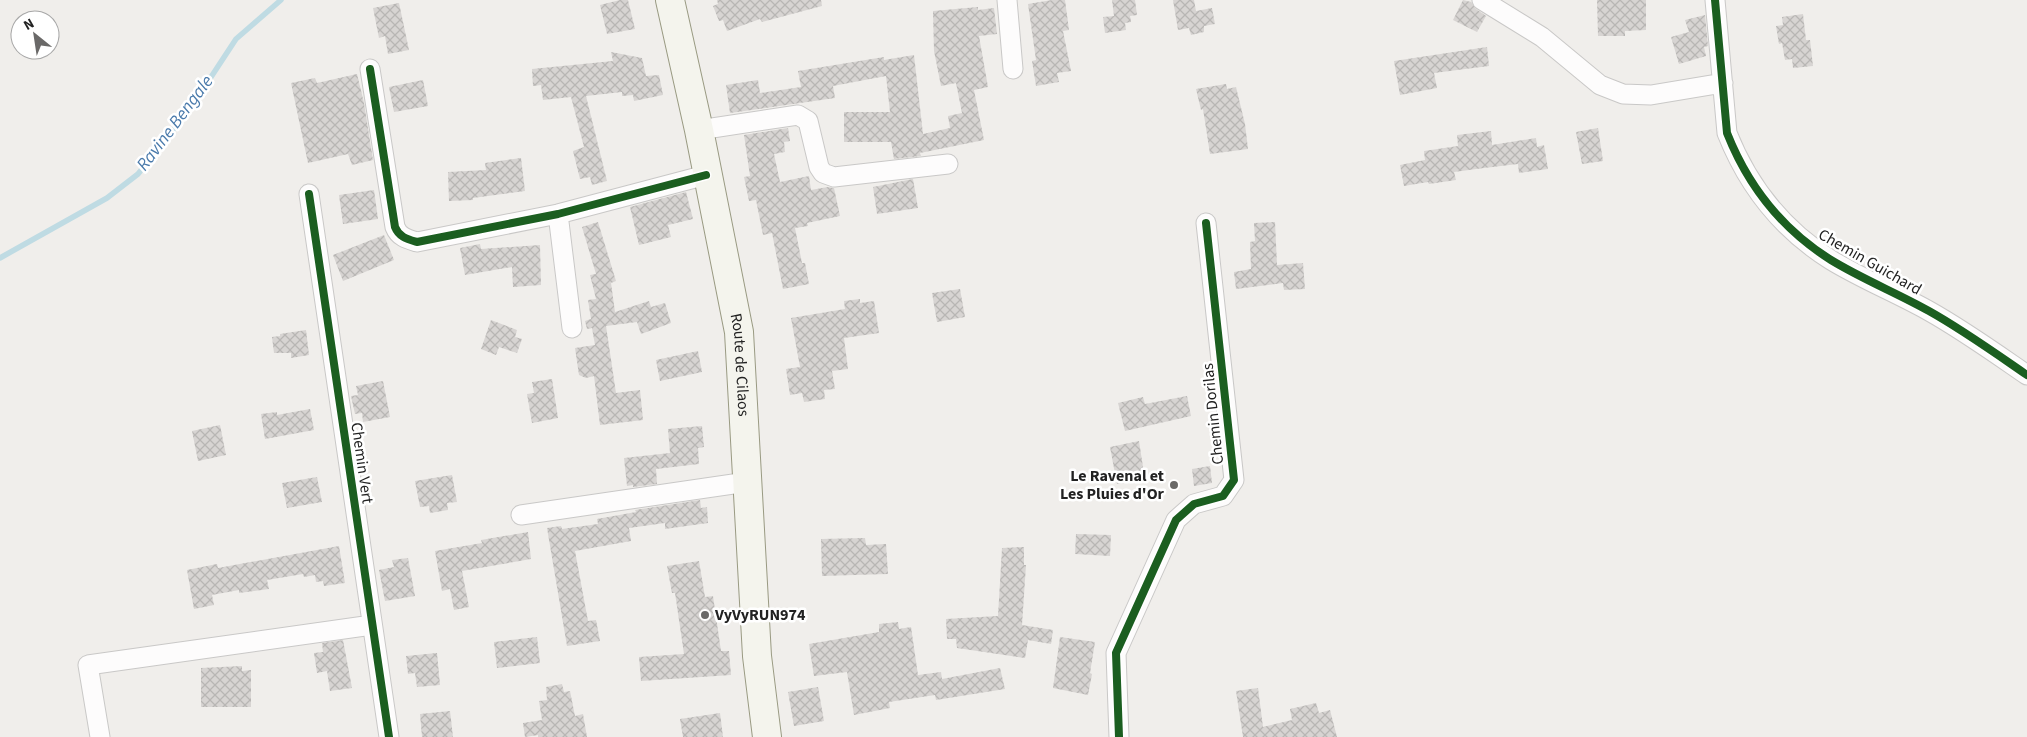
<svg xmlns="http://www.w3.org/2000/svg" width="2027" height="737" font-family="'Source Sans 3',sans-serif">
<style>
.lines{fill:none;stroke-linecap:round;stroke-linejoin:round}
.stream{stroke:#bfdbe3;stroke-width:5.5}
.building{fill:url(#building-cross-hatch)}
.minor-casing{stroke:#c9c8c7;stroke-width:21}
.secondary-casing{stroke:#999a82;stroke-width:30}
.minor{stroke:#fdfcfc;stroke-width:19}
.secondary{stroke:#f4f4ed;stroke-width:28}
.cycleway-casing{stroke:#fff;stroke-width:11}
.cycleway{stroke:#1b5e20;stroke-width:8}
.poi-dot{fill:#6a6968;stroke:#fff;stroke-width:2}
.labels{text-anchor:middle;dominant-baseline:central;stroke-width:5;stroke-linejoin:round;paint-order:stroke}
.street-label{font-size:16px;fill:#222;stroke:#fff}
.poi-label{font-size:16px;font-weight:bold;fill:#222;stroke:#fff;text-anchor:end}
.water-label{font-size:18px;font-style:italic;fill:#4a7aab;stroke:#fff}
</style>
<defs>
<pattern id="building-cross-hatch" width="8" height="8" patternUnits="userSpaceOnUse" patternTransform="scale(1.25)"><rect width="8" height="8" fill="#d7d4d2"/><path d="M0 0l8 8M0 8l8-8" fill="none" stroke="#b8b6b4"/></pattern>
</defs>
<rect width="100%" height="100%" fill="#f0eeeb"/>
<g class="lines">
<path class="stream" d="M 0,258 L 107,198 L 138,174 L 192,106 L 236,39 L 281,0"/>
</g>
<path class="building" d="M 620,0 L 628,0 L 635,29 L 607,34 L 600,5 Z
M 717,0 L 821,0 L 822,6 L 762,22 L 760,19 L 727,31 L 723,20 L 719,21 L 713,6 L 718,4 Z
M 1052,0 L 1065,0 L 1069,30 L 1063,31 L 1071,71 L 1057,73 L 1059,82 L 1036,86 L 1032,61 L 1036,60 L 1028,4 Z
M 1112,0 L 1135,0 L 1137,15 L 1130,16 L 1131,22 L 1125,23 L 1126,30 L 1105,33 L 1103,17 L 1114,16 Z
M 1173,0 L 1194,0 L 1196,11 L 1212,8 L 1215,24 L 1204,26 L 1204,32 L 1191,35 L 1189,28 L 1178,30 Z
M 1463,0 L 1471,2 L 1476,9 L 1486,16 L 1477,32 L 1453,20 Z
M 1597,0 L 1646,0 L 1646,30 L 1625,31 L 1625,36 L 1598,36 Z
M 399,3 L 409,50 L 388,54 L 385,36 L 379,38 L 373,8 Z
M 978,7 L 978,10 L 994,8 L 997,34 L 979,36 L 988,87 L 974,90 L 984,140 L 920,153 L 921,156 L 894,159 L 891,142 L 844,142 L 844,112 L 890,112 L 886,76 L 833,86 L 835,98 L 730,113 L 726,85 L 758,80 L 760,93 L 801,87 L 798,71 L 884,57 L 884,60 L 914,55 L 923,134 L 950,128 L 948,116 L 962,113 L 956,83 L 941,86 L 934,51 L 933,11 Z
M 1803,14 L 1806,40 L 1810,40 L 1813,66 L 1793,68 L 1792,59 L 1785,60 L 1782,43 L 1779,44 L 1776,26 L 1783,25 L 1782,17 Z
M 1705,15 L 1708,46 L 1704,47 L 1706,56 L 1679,64 L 1671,37 L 1689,32 L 1685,20 Z
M 1487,47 L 1489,66 L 1434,73 L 1437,88 L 1400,95 L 1394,61 Z
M 611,52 L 642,58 L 646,76 L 659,75 L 663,95 L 634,101 L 633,95 L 622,96 L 622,92 L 586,96 L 607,181 L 592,185 L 590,177 L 580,179 L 573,151 L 584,147 L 571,97 L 543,100 L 541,85 L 533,86 L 532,69 L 613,61 Z
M 357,74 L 364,103 L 373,160 L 352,165 L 348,154 L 308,163 L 291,83 L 315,78 L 317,83 Z
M 423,80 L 428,106 L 394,112 L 389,87 Z
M 1226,84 L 1227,89 L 1236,87 L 1245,124 L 1248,149 L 1210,154 L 1203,109 L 1201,110 L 1196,89 Z
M 788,128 L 790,141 L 784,142 L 785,152 L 774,154 L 780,182 L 809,176 L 811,190 L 828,187 L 834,188 L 840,216 L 807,223 L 808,226 L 795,228 L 802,263 L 805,263 L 809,284 L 783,289 L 772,233 L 763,235 L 756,200 L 749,201 L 744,177 L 750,176 L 744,135 Z
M 1598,128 L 1603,161 L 1582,164 L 1576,132 Z
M 1491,131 L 1492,145 L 1536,138 L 1537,147 L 1544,145 L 1548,169 L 1519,173 L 1518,164 L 1484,168 L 1454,172 L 1456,180 L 1429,184 L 1428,182 L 1404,186 L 1400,165 L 1425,160 L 1424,151 L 1458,146 L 1457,135 Z
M 521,158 L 525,191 L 473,198 L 473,200 L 449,201 L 448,172 L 486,170 L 485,163 Z
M 913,179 L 918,208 L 877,214 L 873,187 Z
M 374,190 L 378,219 L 343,224 L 339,195 Z
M 686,192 L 693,219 L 668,225 L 671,237 L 639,245 L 630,207 Z
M 598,222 L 616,281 L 611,283 L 615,312 L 649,301 L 651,307 L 665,303 L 671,323 L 641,334 L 637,322 L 606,326 L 616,393 L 640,390 L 643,420 L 600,425 L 594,376 L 586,378 L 579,375 L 575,348 L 595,345 L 592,328 L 587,329 L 585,321 L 591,319 L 588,300 L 596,299 L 590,275 L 596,274 L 582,227 Z
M 1275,222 L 1277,265 L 1303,263 L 1305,289 L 1284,290 L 1283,283 L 1236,289 L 1234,272 L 1251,269 L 1250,242 L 1255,241 L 1254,223 Z
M 384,235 L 394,260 L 343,281 L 333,255 Z
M 480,244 L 481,249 L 540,245 L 541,285 L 513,287 L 512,267 L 465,275 L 460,248 Z
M 960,289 L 965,317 L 937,322 L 932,293 Z
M 860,299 L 860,303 L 874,301 L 879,333 L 844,338 L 848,369 L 832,371 L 835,389 L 824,390 L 825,399 L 804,402 L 802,393 L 790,395 L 786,369 L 800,367 L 791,318 L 845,309 L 844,301 Z
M 491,320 L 517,330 L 515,337 L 522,339 L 517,353 L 499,347 L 496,355 L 481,349 Z
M 306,330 L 309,355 L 291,358 L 291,353 L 274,353 L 272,337 L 280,336 L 280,334 Z
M 698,351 L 702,372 L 660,381 L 656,360 Z
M 552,379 L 558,418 L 532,423 L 527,394 L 534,393 L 532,382 Z
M 383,381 L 390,417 L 363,422 L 362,413 L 355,414 L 351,396 L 358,395 L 356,386 Z
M 1187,396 L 1191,416 L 1125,431 L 1118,403 L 1143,397 L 1145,404 Z
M 310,409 L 314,430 L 265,439 L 261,414 L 277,412 L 277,415 Z
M 220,425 L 226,455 L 198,461 L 192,431 Z
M 702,426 L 704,447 L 698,448 L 699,464 L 656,469 L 657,484 L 633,487 L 633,485 L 627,486 L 624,458 L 670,453 L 668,429 Z
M 1139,441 L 1145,480 L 1117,484 L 1110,447 Z
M 1210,466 L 1212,483 L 1194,486 L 1192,469 Z
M 452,475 L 457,502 L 447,503 L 448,510 L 430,513 L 429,506 L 420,507 L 415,481 Z
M 317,477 L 322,502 L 287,508 L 282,483 Z
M 700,500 L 701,508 L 707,507 L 708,523 L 665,529 L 665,523 L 629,528 L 631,541 L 575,551 L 588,621 L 596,620 L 600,641 L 567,646 L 547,528 L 561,526 L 562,529 L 598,524 L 597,519 L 636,512 L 635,510 Z
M 528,532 L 531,559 L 462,571 L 469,607 L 454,610 L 450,589 L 442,591 L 435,551 L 482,543 L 481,540 Z
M 1076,534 L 1111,535 L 1110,556 L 1075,554 Z
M 865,538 L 866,545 L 886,544 L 888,574 L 822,576 L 821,539 Z
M 339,546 L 345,583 L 324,586 L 323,581 L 316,582 L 315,575 L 304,577 L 303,574 L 267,580 L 269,589 L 239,593 L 239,590 L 212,595 L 214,605 L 194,609 L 187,570 L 217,564 L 218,568 Z
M 1024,547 L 1024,565 L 1026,565 L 1022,625 L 1053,630 L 1051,644 L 1028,640 L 1025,658 L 957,648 L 956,639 L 947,639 L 946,619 L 998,616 L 1002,548 Z
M 408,558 L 415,596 L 385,601 L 379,570 L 394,567 L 392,560 Z
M 699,561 L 705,597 L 713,596 L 721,651 L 729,651 L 731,675 L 641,681 L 639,657 L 684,654 L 675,593 L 672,593 L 667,566 Z
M 898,622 L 899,629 L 911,627 L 918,675 L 941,672 L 942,679 L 1000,668 L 1005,689 L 936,700 L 935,695 L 889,702 L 890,708 L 854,715 L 847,672 L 814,676 L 809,644 L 879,632 L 879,624 Z
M 537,637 L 540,663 L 497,668 L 494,642 Z
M 1060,637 L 1095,642 L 1090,673 L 1092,674 L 1088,695 L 1053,688 Z
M 343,640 L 352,688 L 330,691 L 327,671 L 317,673 L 314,653 L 323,652 L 322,643 Z
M 437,653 L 440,685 L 417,687 L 415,673 L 408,674 L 406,656 Z
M 242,666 L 242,671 L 251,670 L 251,707 L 201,707 L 201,668 Z
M 562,684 L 564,692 L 570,691 L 575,716 L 583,714 L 587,737 L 538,737 L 538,735 L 525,737 L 523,723 L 542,720 L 539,701 L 547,700 L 546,687 Z
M 818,687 L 824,721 L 794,726 L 788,692 Z
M 1258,688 L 1263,727 L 1292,720 L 1290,709 L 1316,703 L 1319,713 L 1330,710 L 1337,737 L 1243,737 L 1236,691 Z
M 450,711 L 453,737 L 422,737 L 420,714 Z
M 720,713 L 723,737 L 683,737 L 680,719 Z"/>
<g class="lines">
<defs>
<path id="minor" d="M 1007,0 L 1013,69
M 1482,0 L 1542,37 L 1600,85 L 1623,94 L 1651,95 L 1723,83
M 1715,0 L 1727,133 C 1748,186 1783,230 1831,260 C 1862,279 1897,293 1929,311 C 1963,330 1995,353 2027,375
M 370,69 L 395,227 C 399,237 407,239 417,242 L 558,214 L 706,175
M 699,130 L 798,115 L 808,121 L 819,167 L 823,173 L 834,177 L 948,164
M 309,194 L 389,737
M 558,214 L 572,328
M 521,515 L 747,482
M 100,737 L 88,665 L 372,625
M 1119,737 L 1116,653 L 1176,520 L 1194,504 L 1223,496 L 1234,480 L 1206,223"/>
<g id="secondary">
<path id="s1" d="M 670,0 L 699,130 L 739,332 L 757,656 L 767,737"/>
</g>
</defs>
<use href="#minor" class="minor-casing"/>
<use href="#secondary" class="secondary-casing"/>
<use href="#minor" class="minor"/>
<use href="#secondary" class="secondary"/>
<defs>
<path id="cycleway" d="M 1715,0 L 1727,133 C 1748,186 1783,230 1831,260 C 1862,279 1897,293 1929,311 C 1963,330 1995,353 2027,375
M 370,69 L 395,227 C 399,237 407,239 417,242 L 558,214 L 706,175
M 309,194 L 389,737
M 1119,737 L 1116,653 L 1176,520 L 1194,504 L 1223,496 L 1234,480 L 1206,223"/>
</defs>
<use href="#cycleway" class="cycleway-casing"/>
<use href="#cycleway" class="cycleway"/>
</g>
<g class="poi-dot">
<circle cx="1174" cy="485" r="5"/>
<circle cx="705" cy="615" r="5"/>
</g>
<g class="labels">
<g class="street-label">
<text transform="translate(1870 262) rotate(30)">Chemin Guichard</text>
<text stroke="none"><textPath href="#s1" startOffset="372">Route de Cilaos</textPath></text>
<text transform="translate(1213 414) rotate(-96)">Chemin Dorilas</text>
<text transform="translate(362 463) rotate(82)">Chemin Vert</text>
</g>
<g class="poi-label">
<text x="1164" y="476">Le Ravenal et<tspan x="1164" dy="18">Les Pluies d'Or</tspan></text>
<text x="715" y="615" text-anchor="start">VyVyRUN974</text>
</g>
<g class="water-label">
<text transform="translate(175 123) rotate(-53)">Ravine Bengale</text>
</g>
</g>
<g transform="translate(35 35) rotate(330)"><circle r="24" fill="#ffffff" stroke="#a7a7a7"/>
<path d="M0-4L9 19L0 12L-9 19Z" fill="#6a6968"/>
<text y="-8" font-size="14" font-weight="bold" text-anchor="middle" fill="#222222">N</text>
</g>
</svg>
